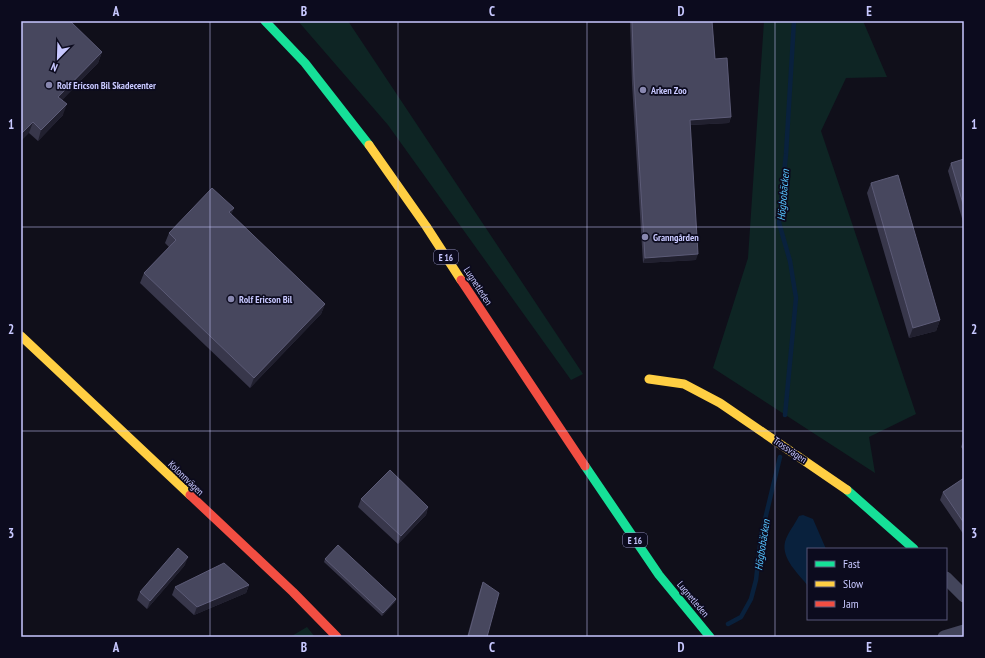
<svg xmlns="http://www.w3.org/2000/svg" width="985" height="658" font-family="'PT Sans Narrow',sans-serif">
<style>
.green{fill:#0e2524}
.water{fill:#09213d}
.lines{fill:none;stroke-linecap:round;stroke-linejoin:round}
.stream{stroke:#09213d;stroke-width:4.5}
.street{stroke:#43455b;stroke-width:13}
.fast{stroke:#16e098;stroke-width:9}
.slow{stroke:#ffcf43;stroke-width:9}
.jam{stroke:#f24e42;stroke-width:9}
.wall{fill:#38374b}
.shaded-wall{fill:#21202f}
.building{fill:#47475e;stroke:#5c5b77}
.grid{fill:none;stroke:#c8c8ff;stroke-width:1;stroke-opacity:0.55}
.poi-dot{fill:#8887af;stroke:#0c0b1e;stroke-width:1.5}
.labels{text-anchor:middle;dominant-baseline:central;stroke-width:3.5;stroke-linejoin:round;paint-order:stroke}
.shield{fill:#0c0b1e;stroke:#908fbc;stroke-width:1}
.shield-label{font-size:9px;font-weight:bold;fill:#c8c8ff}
.poi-label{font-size:10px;font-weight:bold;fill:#c8c8ff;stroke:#0c0b1e;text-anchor:start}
.street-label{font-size:10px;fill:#c8c8ff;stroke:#0c0b1e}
.water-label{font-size:11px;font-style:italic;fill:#56c4ff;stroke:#0c0b1e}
.neatline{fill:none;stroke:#c8c8ff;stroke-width:1.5}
.grid-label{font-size:13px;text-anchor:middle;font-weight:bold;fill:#c8c8ff}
</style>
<rect width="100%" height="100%" fill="#100f1a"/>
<path class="green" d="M 298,21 L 348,21 L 583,374 L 571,380 L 388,125 Z
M 764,21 L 863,21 L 887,77 L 846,78 L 821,131 L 916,414 L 869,437 L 875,473 L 713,368 L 748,258 Z
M 307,627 L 315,637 L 290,637 Z"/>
<path class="water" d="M 803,515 L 813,519 L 826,549 L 808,549 L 808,586 C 799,574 781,559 785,542 C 787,534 795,524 799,516 Z"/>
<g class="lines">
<path class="stream" d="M 785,415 L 796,298 L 790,261 L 779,223 L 786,154 L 794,21
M 728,624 L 741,617 L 751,599 L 756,580 L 761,536 L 780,457"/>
<path class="street" d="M 946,578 L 964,596
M 944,637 L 964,631"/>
<path class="fast" d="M 265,21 L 305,63 L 369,145
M 585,466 L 659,575 L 710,637
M 847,490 L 914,549"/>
<path class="slow" d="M 369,145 L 426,226 L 461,280
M 21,336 L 190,495
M 649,379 L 684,384 L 720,403 L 847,490"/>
<path class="jam" d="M 461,280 L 585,466
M 190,495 L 293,592 L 337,637"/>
</g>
<path class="wall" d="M 21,21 L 102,52 L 98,63 L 62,100 L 63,115 L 38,141 L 29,133 Z
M 630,21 L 712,21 L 715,59 L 731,117 L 729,123 L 690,125 L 696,260 L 643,263 L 632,84 Z
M 964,159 L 964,225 L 948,171 L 951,163 Z
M 871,183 L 940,320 L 936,331 L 909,338 L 867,193 Z
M 234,208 L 231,214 L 325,304 L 321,314 L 250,388 L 140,283 L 144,273 L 169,247 L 165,243 L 169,233 Z
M 964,440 L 964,451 L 961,447 L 963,441 Z
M 964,478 L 964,535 L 940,500 L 943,492 Z
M 361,499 L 428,507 L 426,515 L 398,544 L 358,507 Z
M 325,559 L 396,599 L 395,602 L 382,616 L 324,562 Z
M 185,565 L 147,609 L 137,600 L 140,592 Z
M 483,582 L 487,637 L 467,637 L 480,590 Z
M 249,585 L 246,593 L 194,615 L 172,595 L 175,587 Z"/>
<path class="shaded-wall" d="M 102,52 L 98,63 L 55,107 L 58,97 Z
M 67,104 L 63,115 L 38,141 L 41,130 Z
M 731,117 L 729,123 L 688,125 L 690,120 Z
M 33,122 L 29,133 L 21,141 L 21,134 Z
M 234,208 L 230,218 L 229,212 Z
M 698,254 L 696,260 L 643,263 L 645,258 Z
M 325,304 L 321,314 L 250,388 L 254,378 Z
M 940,320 L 936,331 L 909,338 L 913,328 Z
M 428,507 L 426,515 L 398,544 L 401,536 Z
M 188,557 L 185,565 L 147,609 L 150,601 Z
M 249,585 L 246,593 L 194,615 L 197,607 Z
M 396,599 L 395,602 L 382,616 L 383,613 Z"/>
<path class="building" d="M 21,21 L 70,21 L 102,52 L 58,97 L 67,104 L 41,130 L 33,122 L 21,134 Z
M 632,21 L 712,21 L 715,59 L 727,58 L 731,117 L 690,120 L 698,254 L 645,258 L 634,79 Z
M 964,159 L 964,207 L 951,163 Z
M 898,175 L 940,320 L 913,328 L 871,183 Z
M 212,188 L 234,208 L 229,212 L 325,304 L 254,378 L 144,273 L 176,240 L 169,233 Z
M 390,470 L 428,507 L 401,536 L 361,499 Z
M 964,478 L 964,523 L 943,492 Z
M 338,545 L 396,599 L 383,613 L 325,559 Z
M 178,548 L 188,557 L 150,601 L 140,592 Z
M 224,563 L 249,585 L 197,607 L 175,587 Z
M 483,582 L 499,593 L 487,637 L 468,637 Z"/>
<path class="grid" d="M 210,21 L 210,637M 398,21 L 398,637M 587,21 L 587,637M 775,21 L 775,637M 21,227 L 964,227M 21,431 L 964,431"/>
<g class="poi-dot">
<circle cx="49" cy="85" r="4"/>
<circle cx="643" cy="90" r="4"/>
<circle cx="645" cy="237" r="4"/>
<circle cx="231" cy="299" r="4"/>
</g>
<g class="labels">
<g class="shield">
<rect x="434" y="250" width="24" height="14" rx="3"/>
<rect x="623" y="533" width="24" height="14" rx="3"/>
</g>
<g class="shield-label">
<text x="446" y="257">E 16</text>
<text x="635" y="540">E 16</text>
</g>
<g class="poi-label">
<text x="57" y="85">Rolf Ericson Bil Skadecenter</text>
<text x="651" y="90">Arken Zoo</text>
<text x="653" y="237">Granngården</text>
<text x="239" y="299">Rolf Ericson Bil</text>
</g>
<g class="street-label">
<text transform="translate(478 286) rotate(57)">Lugnetleden</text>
<text transform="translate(790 450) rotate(34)">Trossvägen</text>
<text transform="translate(186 478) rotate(44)">Kolonnvägen</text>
<text transform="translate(693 599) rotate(50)">Lugnetleden</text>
</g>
<g class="water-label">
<text transform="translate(783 195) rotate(-85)">Högbobäcken</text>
<text transform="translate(762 545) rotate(-81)">Högbobäcken</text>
</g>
</g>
<rect width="985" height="658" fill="none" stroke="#0c0b1e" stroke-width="44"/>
<rect x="807" y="548" width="140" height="72" fill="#0c0b1e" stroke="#575778"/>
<rect x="815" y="561" width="20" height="6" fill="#16e098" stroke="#575778"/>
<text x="843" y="568" font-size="12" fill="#c8c8ff">Fast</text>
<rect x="815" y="581" width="20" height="6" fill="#ffcf43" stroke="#575778"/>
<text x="843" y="588" font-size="12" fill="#c8c8ff">Slow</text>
<rect x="815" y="601" width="20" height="6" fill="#f24e42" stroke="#575778"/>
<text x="843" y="608" font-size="12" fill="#c8c8ff">Jam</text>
<g transform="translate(58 58) rotate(203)" stroke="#0c0b1e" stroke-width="3" paint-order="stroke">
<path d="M0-3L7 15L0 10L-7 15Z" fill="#c8c8ff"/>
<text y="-6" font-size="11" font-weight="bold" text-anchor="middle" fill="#c8c8ff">N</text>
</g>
<rect x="22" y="22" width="941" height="614" class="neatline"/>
<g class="grid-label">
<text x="116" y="16">A</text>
<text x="304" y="16">B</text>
<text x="492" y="16">C</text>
<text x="681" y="16">D</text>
<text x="869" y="16">E</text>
<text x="11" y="129">1</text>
<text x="974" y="129">1</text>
<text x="11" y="334">2</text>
<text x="974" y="334">2</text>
<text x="11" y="538">3</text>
<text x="974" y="538">3</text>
<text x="116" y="652">A</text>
<text x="304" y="652">B</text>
<text x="492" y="652">C</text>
<text x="681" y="652">D</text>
<text x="869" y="652">E</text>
</g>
</svg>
